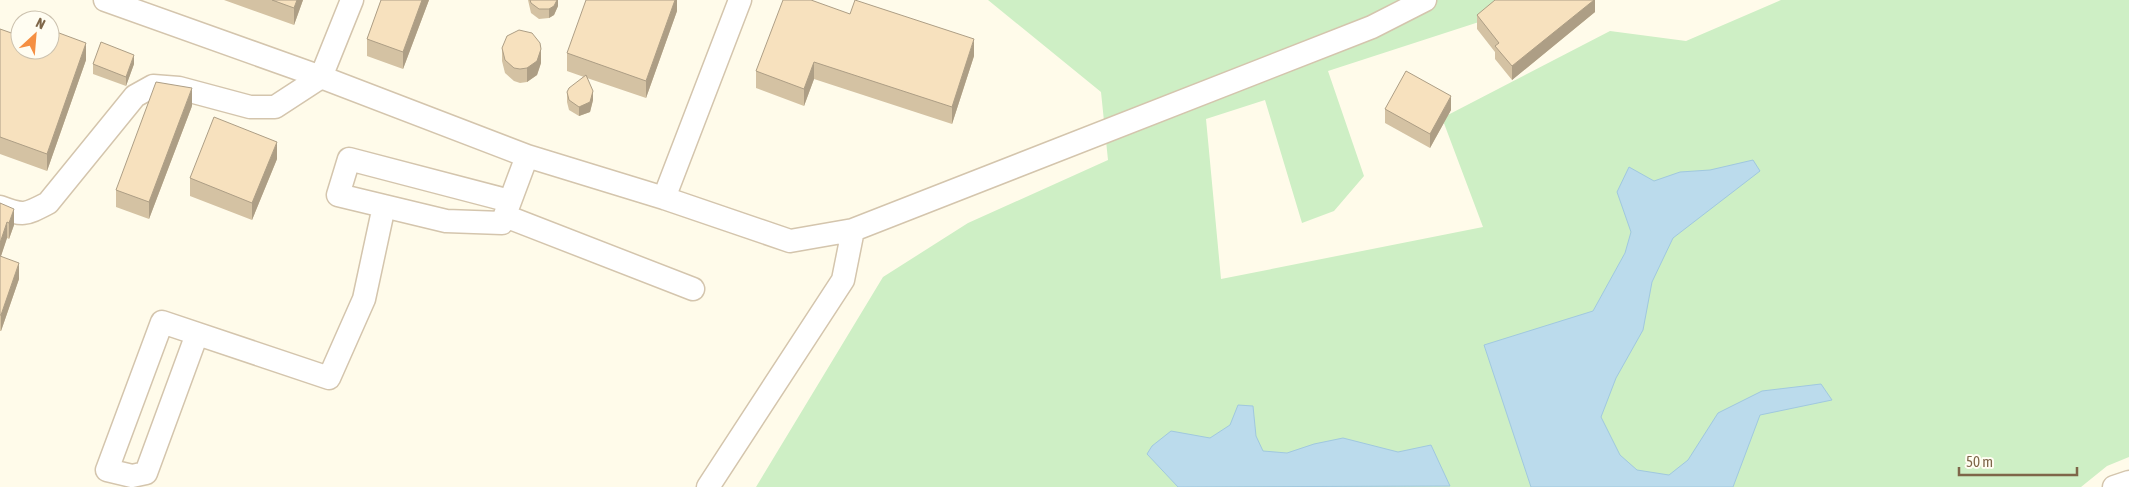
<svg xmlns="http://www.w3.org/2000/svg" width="2129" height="487" font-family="'Asap Condensed',sans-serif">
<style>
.green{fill:#ceefc5}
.water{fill:#bbdbec;stroke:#a0c8df}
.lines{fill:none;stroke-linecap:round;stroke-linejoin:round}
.minor-casing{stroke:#d4c5ad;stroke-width:25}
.minor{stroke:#fff;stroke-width:22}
.wall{fill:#d4c2a3}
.shaded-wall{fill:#ad9e85}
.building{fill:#f7e1be;stroke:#ad9e85}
</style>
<rect width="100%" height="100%" fill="#fffbea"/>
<path class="green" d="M 988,0 L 1504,0 L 1482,21 L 1328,71 L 1364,176 L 1334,211 L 1302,223 L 1265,100 L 1206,119 L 1221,279 L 1483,227 L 1442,118 L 1610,31 L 1686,41 L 1781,0 L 2129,0 L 2129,457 L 2107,466 L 2081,487 L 756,487 L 883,277 L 968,223 L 1108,160 L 1101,92 Z"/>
<path class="water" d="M 1753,160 L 1760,171 L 1673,238 L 1652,282 L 1643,330 L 1616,378 L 1601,417 L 1620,455 L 1637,470 L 1669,475 L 1688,460 L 1718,413 L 1762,391 L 1821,384 L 1832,400 L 1760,415 L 1733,487 L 1531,487 L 1484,345 L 1593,311 L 1625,253 L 1631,232 L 1617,192 L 1629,167 L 1654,181 L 1680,172 L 1710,170 Z
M 1238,405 L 1253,406 L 1256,436 L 1263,451 L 1287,453 L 1314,444 L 1343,438 L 1398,452 L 1431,445 L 1450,486 L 1178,487 L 1147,454 L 1152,446 L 1171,431 L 1210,438 L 1230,425 Z"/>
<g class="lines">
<defs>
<path id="minor" d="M 105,0 L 321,77 L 527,156 L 664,198 L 790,241 L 853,230 L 1372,27 L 1425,0
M 664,198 L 740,0
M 510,201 L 349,159 L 338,195 L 446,221 L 502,223 L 527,156
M 0,207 C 24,216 25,215 48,203 L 135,96 L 153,86 L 179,88 L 250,107 L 275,107 L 321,77 L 352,0
M 505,216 L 693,289
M 197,334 L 146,473 L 132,476 L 107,470 L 162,322 L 329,378 L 364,299 L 384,206
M 708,487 L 843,280 L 853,230
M 2114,487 L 2129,482"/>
</defs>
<use href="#minor" class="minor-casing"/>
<use href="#minor" class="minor"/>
</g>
<path class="wall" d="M 224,0 L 303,0 L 294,25 Z
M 381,0 L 429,0 L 403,69 L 367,56 L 367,39 Z
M 528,0 L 558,0 L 558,6 L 554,15 L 549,18 L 539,19 L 531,13 Z
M 677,0 L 677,11 L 646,98 L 587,78 L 593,100 L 590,112 L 579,116 L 569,110 L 567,102 L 567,92 L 584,77 L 567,71 L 567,53 Z
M 1595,0 L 1595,12 L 1512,80 L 1495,59 L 1495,52 L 1477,29 L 1477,15 Z
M 850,14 L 974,56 L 952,124 L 814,79 L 804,106 L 756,88 L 756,71 Z
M 0,29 L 86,60 L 47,171 L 0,154 Z
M 502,48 L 541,63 L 537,75 L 527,82 L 520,83 L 514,81 L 505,73 L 502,61 Z
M 93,64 L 134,64 L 126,86 L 93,74 Z
M 192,106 L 149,219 L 116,207 L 116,190 Z
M 1385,109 L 1451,110 L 1430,148 L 1385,123 Z
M 277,159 L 252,220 L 190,196 L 190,178 Z
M 0,203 L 14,225 L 9,239 L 7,238 L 1,256 L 19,279 L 1,331 L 0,331 Z"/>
<path class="shaded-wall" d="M 297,0 L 303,0 L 294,25 L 294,8 Z
M 422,0 L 429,0 L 403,69 L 403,52 Z
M 557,0 L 558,0 L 558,6 L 554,15 L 549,18 L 549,9 Z
M 675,0 L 677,0 L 677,11 L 646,98 L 646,81 Z
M 1594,0 L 1595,0 L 1595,12 L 1512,80 L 1512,66 Z
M 974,39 L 974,56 L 952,124 L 952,107 Z
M 86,43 L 86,60 L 47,171 L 47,154 Z
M 541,49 L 541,63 L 537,75 L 527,82 L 527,68 Z
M 134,55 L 134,64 L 126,86 L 126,77 Z
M 814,62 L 814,79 L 804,106 L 804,89 Z
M 192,88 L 192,106 L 149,219 L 149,202 Z
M 593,91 L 593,100 L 590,112 L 579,116 L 579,107 Z
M 1451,96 L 1451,110 L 1430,148 L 1430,134 Z
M 277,142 L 277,159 L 252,220 L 252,203 Z
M 14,209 L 14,225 L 9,239 L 9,223 Z
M 7,222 L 7,238 L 0,259 L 0,243 Z
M 19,263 L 19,279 L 1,331 L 1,315 Z"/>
<path class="building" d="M 272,0 L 297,0 L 294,8 Z
M 381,0 L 422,0 L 403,52 L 367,39 Z
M 530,0 L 557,0 L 554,6 L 549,9 L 539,9 L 531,3 Z
M 586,0 L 675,0 L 646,81 L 567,53 Z
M 783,0 L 811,0 L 850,14 L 855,0 L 974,39 L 952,107 L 814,62 L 804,89 L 756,71 Z
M 1495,0 L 1594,0 L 1512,66 L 1495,46 L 1499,43 L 1477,15 Z
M 0,29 L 20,36 L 20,50 L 50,50 L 51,30 L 86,43 L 47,154 L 0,137 Z
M 519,30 L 532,33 L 540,43 L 541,49 L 537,61 L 527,68 L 520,69 L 514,68 L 505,60 L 502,48 L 507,36 Z
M 101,42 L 134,55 L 126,77 L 93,64 Z
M 1406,71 L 1451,96 L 1430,134 L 1385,109 Z
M 586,75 L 593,91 L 590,102 L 579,107 L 569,100 L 567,92 L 569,88 Z
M 156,82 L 192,88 L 149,202 L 116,190 Z
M 214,117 L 277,142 L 252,203 L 190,178 Z
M 0,203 L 14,209 L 9,223 L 7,222 L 0,243 Z
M 0,256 L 19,263 L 1,315 L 0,315 Z"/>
<g transform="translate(35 35) rotate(26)"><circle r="24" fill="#fffdf2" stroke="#cbc1ae"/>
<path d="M0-4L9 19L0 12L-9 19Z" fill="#f58f42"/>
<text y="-8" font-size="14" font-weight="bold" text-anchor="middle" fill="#7e6649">N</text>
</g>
<path d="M1959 467v8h118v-8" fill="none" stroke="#7e6649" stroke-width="2.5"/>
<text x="1966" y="467" font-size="15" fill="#7e6649" stroke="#fffdf2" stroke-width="4" paint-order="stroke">50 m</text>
</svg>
